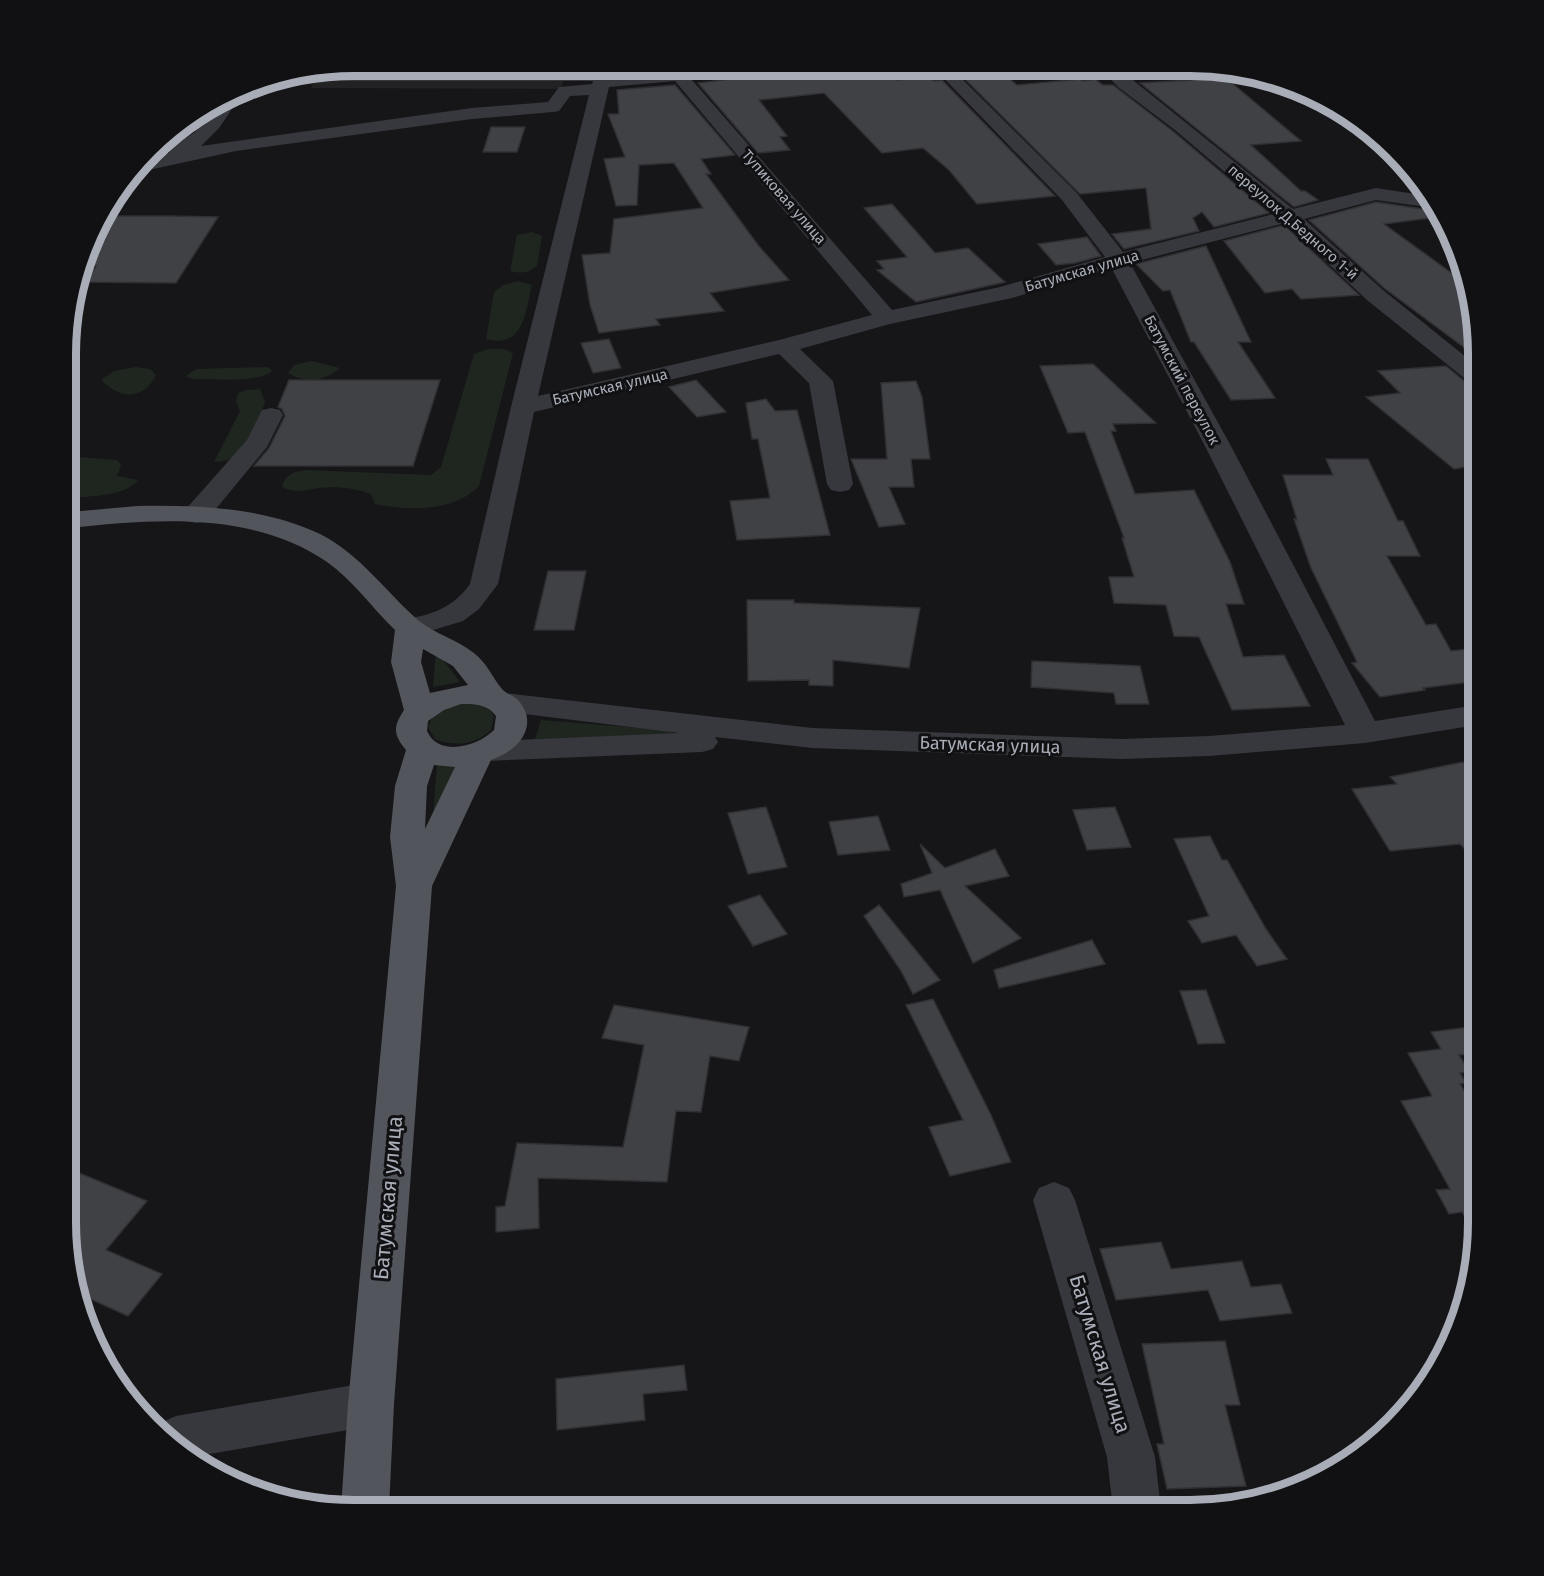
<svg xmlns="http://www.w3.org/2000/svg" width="1544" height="1576" font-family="'Fira Sans',sans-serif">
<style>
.built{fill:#222225}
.green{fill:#1e261f}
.building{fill:#404145;stroke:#303034;stroke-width:1.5}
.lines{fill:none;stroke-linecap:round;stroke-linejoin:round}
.minor{fill:#37383d;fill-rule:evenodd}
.major{fill:#53555c;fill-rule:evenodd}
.labels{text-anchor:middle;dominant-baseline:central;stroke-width:6;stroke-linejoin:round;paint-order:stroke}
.far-street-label{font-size:15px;fill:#a8adb8;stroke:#111113}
.street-label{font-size:18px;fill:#a8adb8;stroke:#111113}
.near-street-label{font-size:21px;fill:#a8adb8;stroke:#111113}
.rim{fill:none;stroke:#a8adb8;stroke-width:8}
</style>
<rect width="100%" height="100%" fill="#161618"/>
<path class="built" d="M 355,66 L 568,67 L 561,89 L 311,88 L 320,72 Z"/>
<path class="green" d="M 532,232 L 542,236 L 537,266 C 528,273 522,274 510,271 L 517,235 Z
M 518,281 L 532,285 C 525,313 524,349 486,339 L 494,292 L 503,285 Z
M 488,349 L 504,349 L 513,353 L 479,486 C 454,512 409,511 375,504 L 371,494 C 356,488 335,486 319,488 C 305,490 294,494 282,487 C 286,473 294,472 306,470 L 431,475 L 441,467 L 474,354 Z
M 311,361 L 340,368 C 326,381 305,384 288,373 L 294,365 Z
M 136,367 L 150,369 L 156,375 C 143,401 120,399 101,380 L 114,371 Z
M 268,367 L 272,371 C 261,383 209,379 192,379 L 186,376 L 196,369 Z
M 260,389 L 265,402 C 255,429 248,462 214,462 L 240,411 L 236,401 L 238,393 L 246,390 Z
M 79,457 L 117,460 L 121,465 L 117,476 L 138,480 C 125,497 89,496 70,498 L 71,458 Z
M 436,651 L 460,682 L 433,687 Z
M 463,702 C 476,704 487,704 494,716 L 491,730 C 475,745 455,747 435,739 L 428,727 L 434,713 Z
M 541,720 L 664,730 L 675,734 L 535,739 Z
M 437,764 L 460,766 L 433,816 Z"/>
<path class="building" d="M 811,69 L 818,77 L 889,69 L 897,80 L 929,77 L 934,81 L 942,80 L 1055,196 L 977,204 L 949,170 L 923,148 L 882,153 L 824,93 L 759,100 L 787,136 L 780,137 L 790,150 L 758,153 L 698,83 Z
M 1003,73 L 1017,85 L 1080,79 L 1083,81 L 1095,79 L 1103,85 L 1113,85 L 1174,132 L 1269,213 L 1214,227 L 1202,212 L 1193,218 L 1199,231 L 1124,249 L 1112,234 L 1151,229 L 1146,188 L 1080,194 L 964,78 Z
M 1226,78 L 1301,141 L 1251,145 L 1301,191 L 1305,191 L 1318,200 L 1294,207 L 1140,83 Z
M 675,85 L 735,155 L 701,159 L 711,174 L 706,174 L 758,245 L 789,280 L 710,293 L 724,311 L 656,319 L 660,325 L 599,333 L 590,305 L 582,255 L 610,253 L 614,219 L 703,208 L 674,163 L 639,165 L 637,205 L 616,206 L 604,159 L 625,157 L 608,114 L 619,114 L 617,90 Z
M 491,127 L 525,127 L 517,152 L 483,152 Z
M 1376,202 L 1429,210 L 1430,218 L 1384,224 L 1453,274 L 1465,273 L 1477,336 L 1477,357 L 1384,288 L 1309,220 Z
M 892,204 L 935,253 L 968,248 L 1005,282 L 916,302 L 877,270 L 884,269 L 877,261 L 907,257 L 864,208 Z
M 103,216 L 171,216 L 218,217 L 176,283 L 85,282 L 96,266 L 84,266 Z
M 1284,225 L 1359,295 L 1301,299 L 1292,289 L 1265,293 L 1224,241 Z
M 1087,237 L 1101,256 L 1075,263 L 1056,265 L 1038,244 Z
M 1206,246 L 1251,342 L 1238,342 L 1275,398 L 1231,400 L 1194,342 L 1191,342 L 1170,290 L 1163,291 L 1136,264 Z
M 609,339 L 621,368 L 593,373 L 581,343 Z
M 1093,364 L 1156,423 L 1113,424 L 1116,431 L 1111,431 L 1135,494 L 1194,490 L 1230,562 L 1244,604 L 1226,604 L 1243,657 L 1284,655 L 1310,706 L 1232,710 L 1199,637 L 1174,636 L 1166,605 L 1114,603 L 1109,577 L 1134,577 L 1122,538 L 1124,538 L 1085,432 L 1068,433 L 1040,366 Z
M 1446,366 L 1468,384 L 1477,386 L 1477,465 L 1454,469 L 1366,397 L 1400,393 L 1378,371 Z
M 289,380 L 440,380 L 413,466 L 254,466 L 269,448 L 285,416 L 282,409 L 278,407 Z
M 696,380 L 726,412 L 697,417 L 669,387 Z
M 916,381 L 922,397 L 930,459 L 911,459 L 914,487 L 889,487 L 905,524 L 879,527 L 851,459 L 887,459 L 881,383 Z
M 766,399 L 775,411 L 797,410 L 830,535 L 737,540 L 730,501 L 770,498 L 758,439 L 752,439 L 746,403 Z
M 1326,459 L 1368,459 L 1398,521 L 1403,521 L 1420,556 L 1387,556 L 1426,625 L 1436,624 L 1451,651 L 1477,648 L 1477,681 L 1423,688 L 1425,690 L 1380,697 L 1352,663 L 1357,662 L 1311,568 L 1294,519 L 1297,520 L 1283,475 L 1333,475 Z
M 548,571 L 586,571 L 574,630 L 534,630 Z
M 747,600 L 794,600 L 794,603 L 920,608 L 909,668 L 833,660 L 833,686 L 809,685 L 809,680 L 748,681 Z
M 1032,661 L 1140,666 L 1149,704 L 1116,704 L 1114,693 L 1031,687 Z
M 1463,762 L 1477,777 L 1477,862 L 1460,844 L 1390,851 L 1352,789 L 1397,784 L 1390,777 Z
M 766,807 L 787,867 L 748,874 L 728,813 Z
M 1115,807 L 1131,847 L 1087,850 L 1073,810 Z
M 878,816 L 890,850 L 838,855 L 829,822 Z
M 1210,836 L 1222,860 L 1227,860 L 1266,929 L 1287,959 L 1257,966 L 1236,935 L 1202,943 L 1188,921 L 1209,916 L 1174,839 Z
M 920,844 L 945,868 L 995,849 L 1009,876 L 965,886 L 1021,938 L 973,963 L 940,890 L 904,897 L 901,884 L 932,873 Z
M 760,895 L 787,934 L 753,946 L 728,906 Z
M 879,905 L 940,980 L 913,994 L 901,971 L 864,916 Z
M 1092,940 L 1105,964 L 999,988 L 994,970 Z
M 1206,990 L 1225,1043 L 1198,1044 L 1180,991 Z
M 933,999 L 991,1115 L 1011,1162 L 950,1176 L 929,1127 L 963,1120 L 906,1005 Z
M 614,1005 L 749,1027 L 739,1061 L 710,1056 L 701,1112 L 676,1111 L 667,1182 L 538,1178 L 539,1228 L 496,1232 L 496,1207 L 505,1206 L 517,1143 L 623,1147 L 644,1045 L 602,1038 Z
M 1477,1026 L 1477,1053 L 1459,1055 L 1470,1072 L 1460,1073 L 1466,1083 L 1460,1084 L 1477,1111 L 1477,1239 L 1462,1212 L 1449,1214 L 1436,1190 L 1450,1189 L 1401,1101 L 1432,1096 L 1408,1053 L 1441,1049 L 1431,1032 Z
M 67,1168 L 147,1201 L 106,1250 L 162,1274 L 128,1316 L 77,1293 L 67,1240 Z
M 1161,1242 L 1171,1269 L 1242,1261 L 1251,1287 L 1281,1284 L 1292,1313 L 1220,1321 L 1208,1290 L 1116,1300 L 1100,1249 Z
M 1225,1341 L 1240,1405 L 1225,1405 L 1246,1486 L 1167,1489 L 1157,1444 L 1164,1444 L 1142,1344 Z
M 684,1365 L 687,1390 L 643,1394 L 645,1420 L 557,1430 L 556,1379 Z"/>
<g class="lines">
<path class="minor" d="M 597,67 L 613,67 L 611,76 L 718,67 L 787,67 L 779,72 L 692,80 L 892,310 L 1000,287 L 1105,257 L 1062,200 L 934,68 L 951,68 L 1076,192 L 1123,252 L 1274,214 L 1175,130 L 1118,87 L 1100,68 L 1118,68 L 1293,209 L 1376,188 L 1428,196 L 1434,208 L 1376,200 L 1304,219 L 1383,290 L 1477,366 L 1477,384 L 1469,382 L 1367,300 L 1285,223 L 1130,263 L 1232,448 L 1375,721 L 1477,705 L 1477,725 L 1365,743 L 1209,756 L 1121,759 L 812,748 L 715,737 L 718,742 L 713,749 L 702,752 L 487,761 L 476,758 L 471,751 L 476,744 L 487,741 L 679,733 L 492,710 L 487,703 L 492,696 L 503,693 L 812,728 L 1121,739 L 1209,736 L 1345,725 L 1206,448 L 1112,269 L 1012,298 L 890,324 L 800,349 L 833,381 L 853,484 L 849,490 L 840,492 L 831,490 L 827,484 L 809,383 L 779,354 L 534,412 L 498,584 L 479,609 L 463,621 L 410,637 L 400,634 L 395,628 C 403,617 419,618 431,613 C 447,608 460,598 470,584 L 511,407 L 589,95 L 570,96 L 559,111 L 553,112 L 472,119 L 236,151 L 135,173 L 147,159 L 169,153 L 171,148 L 195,132 L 215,108 L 235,97 L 238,100 L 219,128 L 201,146 L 472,108 L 548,102 L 559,87 L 592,84 L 593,81 L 324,81 L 318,80 L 315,76 L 321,72 L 595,72 ZM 675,81 L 872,315 L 779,340 L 538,396 L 609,87 Z
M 271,408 L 280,410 L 283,415 L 267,447 L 206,521 L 196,523 L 186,521 L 183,515 L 186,509 L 247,440 L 262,410 Z
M 1054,1182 L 1069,1188 L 1075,1200 L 1155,1457 L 1161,1509 L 1113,1509 L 1107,1457 L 1033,1200 L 1039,1188 Z
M 371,1382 L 387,1389 L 394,1404 L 387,1419 L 371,1426 L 198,1456 L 158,1424 L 176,1416 Z"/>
<path class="major" d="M 137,506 C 197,505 264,507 320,534 C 361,555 385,591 419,621 C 436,634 457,640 474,653 C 487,663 492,677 502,689 C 505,693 512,695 517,699 C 541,724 519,751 491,760 L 432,886 L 394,1404 L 389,1509 L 341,1509 L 348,1404 L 396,886 L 390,837 L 395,786 L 406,750 C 393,734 393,727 404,710 L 391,662 L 395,630 C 372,608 353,580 327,562 C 254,511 154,519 70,528 L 70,512 ZM 423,649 L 453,666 L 468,685 L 430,693 L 421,662 ZM 461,704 C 475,704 487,704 496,716 L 494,730 C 478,746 439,758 427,731 L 428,721 L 444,710 ZM 434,765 L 455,767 L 425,829 L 427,786 Z"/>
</g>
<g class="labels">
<g class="far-street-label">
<text transform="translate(784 197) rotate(49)">Тупиковая улица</text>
<text transform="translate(1293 222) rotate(41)">переулок Д.Бедного 1-й</text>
<text transform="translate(1082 271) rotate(-16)">Батумская улица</text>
<text transform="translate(1182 380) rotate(62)">Батумский переулок</text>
<text transform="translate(610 387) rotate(-13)">Батумская улица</text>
</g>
<g class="street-label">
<text transform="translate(990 745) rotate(2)">Батумская улица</text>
</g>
<g class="near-street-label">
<text transform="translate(388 1198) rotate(-85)">Батумская улица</text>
<text transform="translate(1100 1354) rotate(73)">Батумская улица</text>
</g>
</g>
<path d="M0 0H1544V1576H0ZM354 76H1190A278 278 0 0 1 1468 354V1222A278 278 0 0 1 1190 1500H354A278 278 0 0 1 76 1222V354A278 278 0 0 1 354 76Z" fill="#111113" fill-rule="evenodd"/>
<path class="rim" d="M354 76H1190A278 278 0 0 1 1468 354V1222A278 278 0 0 1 1190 1500H354A278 278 0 0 1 76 1222V354A278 278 0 0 1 354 76Z"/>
</svg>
